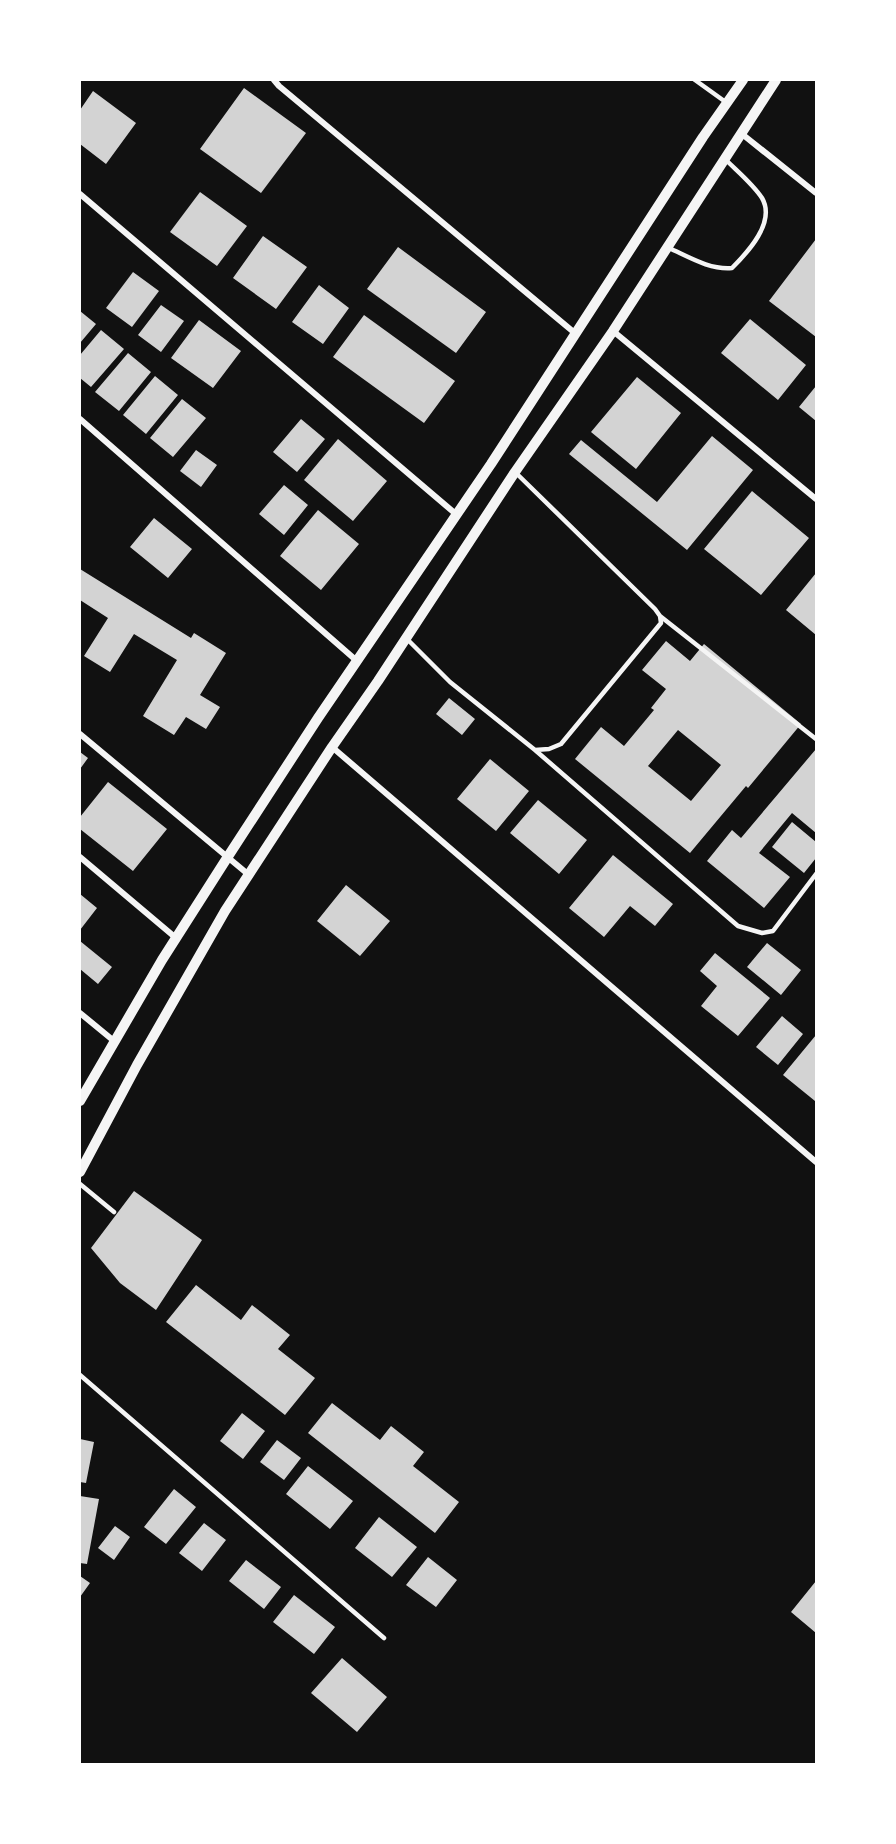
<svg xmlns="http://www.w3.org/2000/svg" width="896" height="1844" font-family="'Asap Condensed',sans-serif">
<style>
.building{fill:#d3d3d3;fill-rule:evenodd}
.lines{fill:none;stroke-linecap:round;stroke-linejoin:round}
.service{stroke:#f5f5f5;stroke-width:4.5}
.minor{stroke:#f5f5f5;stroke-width:6}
.tertiary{stroke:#f5f5f5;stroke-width:10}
</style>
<rect width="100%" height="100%" fill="#111"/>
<path class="building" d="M 244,88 L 306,133 L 261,193 L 200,149 Z
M 93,91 L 136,123 L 106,164 L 80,144 L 80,110 Z
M 200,192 L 247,226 L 217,266 L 170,232 Z
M 263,236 L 307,267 L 276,309 L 233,278 Z
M 816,239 L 816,337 L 769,301 Z
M 398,247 L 486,312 L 456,353 L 367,289 Z
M 133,272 L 159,291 L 132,327 L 106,308 Z
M 319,285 L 349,308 L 323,344 L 292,322 Z
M 161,305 L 184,321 L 161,352 L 138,335 Z
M 80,311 L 96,324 L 80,343 Z
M 364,315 L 455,381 L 424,423 L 333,357 Z
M 750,319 L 806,365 L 778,400 L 721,353 Z
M 199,320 L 241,351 L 213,388 L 171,358 Z
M 101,330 L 124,349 L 91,387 L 80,378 L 80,355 Z
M 128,353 L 151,372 L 119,411 L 95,392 Z
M 155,376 L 178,395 L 146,434 L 123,415 Z
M 637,377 L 681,413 L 636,469 L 591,432 Z
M 816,386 L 816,421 L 799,407 Z
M 182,399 L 206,418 L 173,457 L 150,438 Z
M 301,419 L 325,439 L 297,472 L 273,452 Z
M 712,436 L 753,470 L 687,550 L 569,454 L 581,440 L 657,502 Z
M 338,439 L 387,481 L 353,521 L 304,480 Z
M 196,450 L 217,465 L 201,487 L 180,471 Z
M 284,485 L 308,505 L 284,535 L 259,514 Z
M 752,491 L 809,538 L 761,595 L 704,549 Z
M 318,510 L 359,544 L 321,590 L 280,556 Z
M 154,518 L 192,549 L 168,578 L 130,547 Z
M 80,569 L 191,638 L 194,633 L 226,653 L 200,695 L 220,707 L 206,729 L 186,717 L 174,735 L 143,716 L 177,660 L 134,634 L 110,672 L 84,656 L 108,618 L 80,600 Z
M 816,573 L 816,635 L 786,610 Z
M 666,641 L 690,661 L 704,644 L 801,724 L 748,788 L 746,786 L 690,853 L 575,759 L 601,727 L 624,746 L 654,710 L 651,708 L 666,689 L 642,670 ZM 678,730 L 721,765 L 691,801 L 648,766 Z
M 449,698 L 475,719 L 462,735 L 436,714 Z
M 816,749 L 816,833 L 792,813 L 759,853 L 790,877 L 764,908 L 707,861 L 732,830 L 741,838 Z
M 80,752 L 88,758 L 80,769 Z
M 490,759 L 529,791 L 496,831 L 457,799 Z
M 108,782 L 167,829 L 133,871 L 80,829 L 80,817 Z
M 538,800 L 587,840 L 559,874 L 510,833 Z
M 792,822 L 816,842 L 816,858 L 804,873 L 772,847 Z
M 613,855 L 673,904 L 655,926 L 630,906 L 604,937 L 569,908 Z
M 346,885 L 390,921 L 360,956 L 317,921 Z
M 80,894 L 97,908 L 80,930 Z
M 80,941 L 112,967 L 98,984 L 80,969 Z
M 767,943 L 801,970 L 781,995 L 747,967 Z
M 715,953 L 770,998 L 738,1036 L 701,1006 L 717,986 L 700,971 Z
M 782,1016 L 803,1034 L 778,1065 L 756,1047 Z
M 816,1035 L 816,1100 L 815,1101 L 783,1075 Z
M 134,1191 L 202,1240 L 156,1310 L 120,1283 L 91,1248 Z
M 196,1285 L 241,1320 L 252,1305 L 290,1335 L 278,1349 L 315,1378 L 285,1415 L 166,1322 Z
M 332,1403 L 380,1440 L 391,1426 L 424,1452 L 413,1466 L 459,1502 L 435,1533 L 308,1433 Z
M 242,1413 L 265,1431 L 243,1459 L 220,1441 Z
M 80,1439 L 94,1442 L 86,1483 L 80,1482 Z
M 277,1440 L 301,1458 L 284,1480 L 260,1462 Z
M 308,1466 L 353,1501 L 330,1529 L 286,1494 Z
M 174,1489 L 196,1507 L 166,1544 L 144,1527 Z
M 80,1496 L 99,1499 L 87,1564 L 80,1563 Z
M 379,1517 L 417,1547 L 392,1577 L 355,1548 Z
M 204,1523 L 226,1540 L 202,1571 L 179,1553 Z
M 115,1526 L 130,1537 L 114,1560 L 98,1548 Z
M 428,1557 L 457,1580 L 436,1607 L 406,1585 Z
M 246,1560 L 281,1587 L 264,1609 L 229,1581 Z
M 80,1576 L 90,1583 L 80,1597 Z
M 816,1581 L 816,1633 L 791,1612 Z
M 294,1595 L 335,1627 L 314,1654 L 273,1622 Z
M 342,1658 L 387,1697 L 357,1732 L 311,1693 Z"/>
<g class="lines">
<path class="service" d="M 695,80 L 727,103
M 669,248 C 689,257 710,270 732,268 C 748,252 776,222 762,198 C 753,184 737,171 725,159
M 660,616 L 816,739
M 406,638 L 450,682 L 535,750 L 549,749 L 561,744 L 661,623 L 660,616 L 655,609 L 515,472
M 535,750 L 738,926 L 762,933 L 773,931 L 816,874
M 80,1184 L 114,1212
M 80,1375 L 384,1638"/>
<path class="minor" d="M 274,80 L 279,86 L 576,334
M 742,134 L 816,193
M 80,194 L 457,515
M 613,331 L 816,499
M 80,419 L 357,661
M 80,734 L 249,875
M 332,747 L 816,1162
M 80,857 L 176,938
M 80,1013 L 114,1041"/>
<path class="tertiary" d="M 80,1101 L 162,960 L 227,858 L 318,718 L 491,464 L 703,137 L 743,80
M 80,1172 L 137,1065 L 225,911 L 332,747 L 378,681 L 515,472 L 613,331 L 776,80"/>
</g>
<rect width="896" height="1844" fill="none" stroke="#ffffff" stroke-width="162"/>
</svg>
